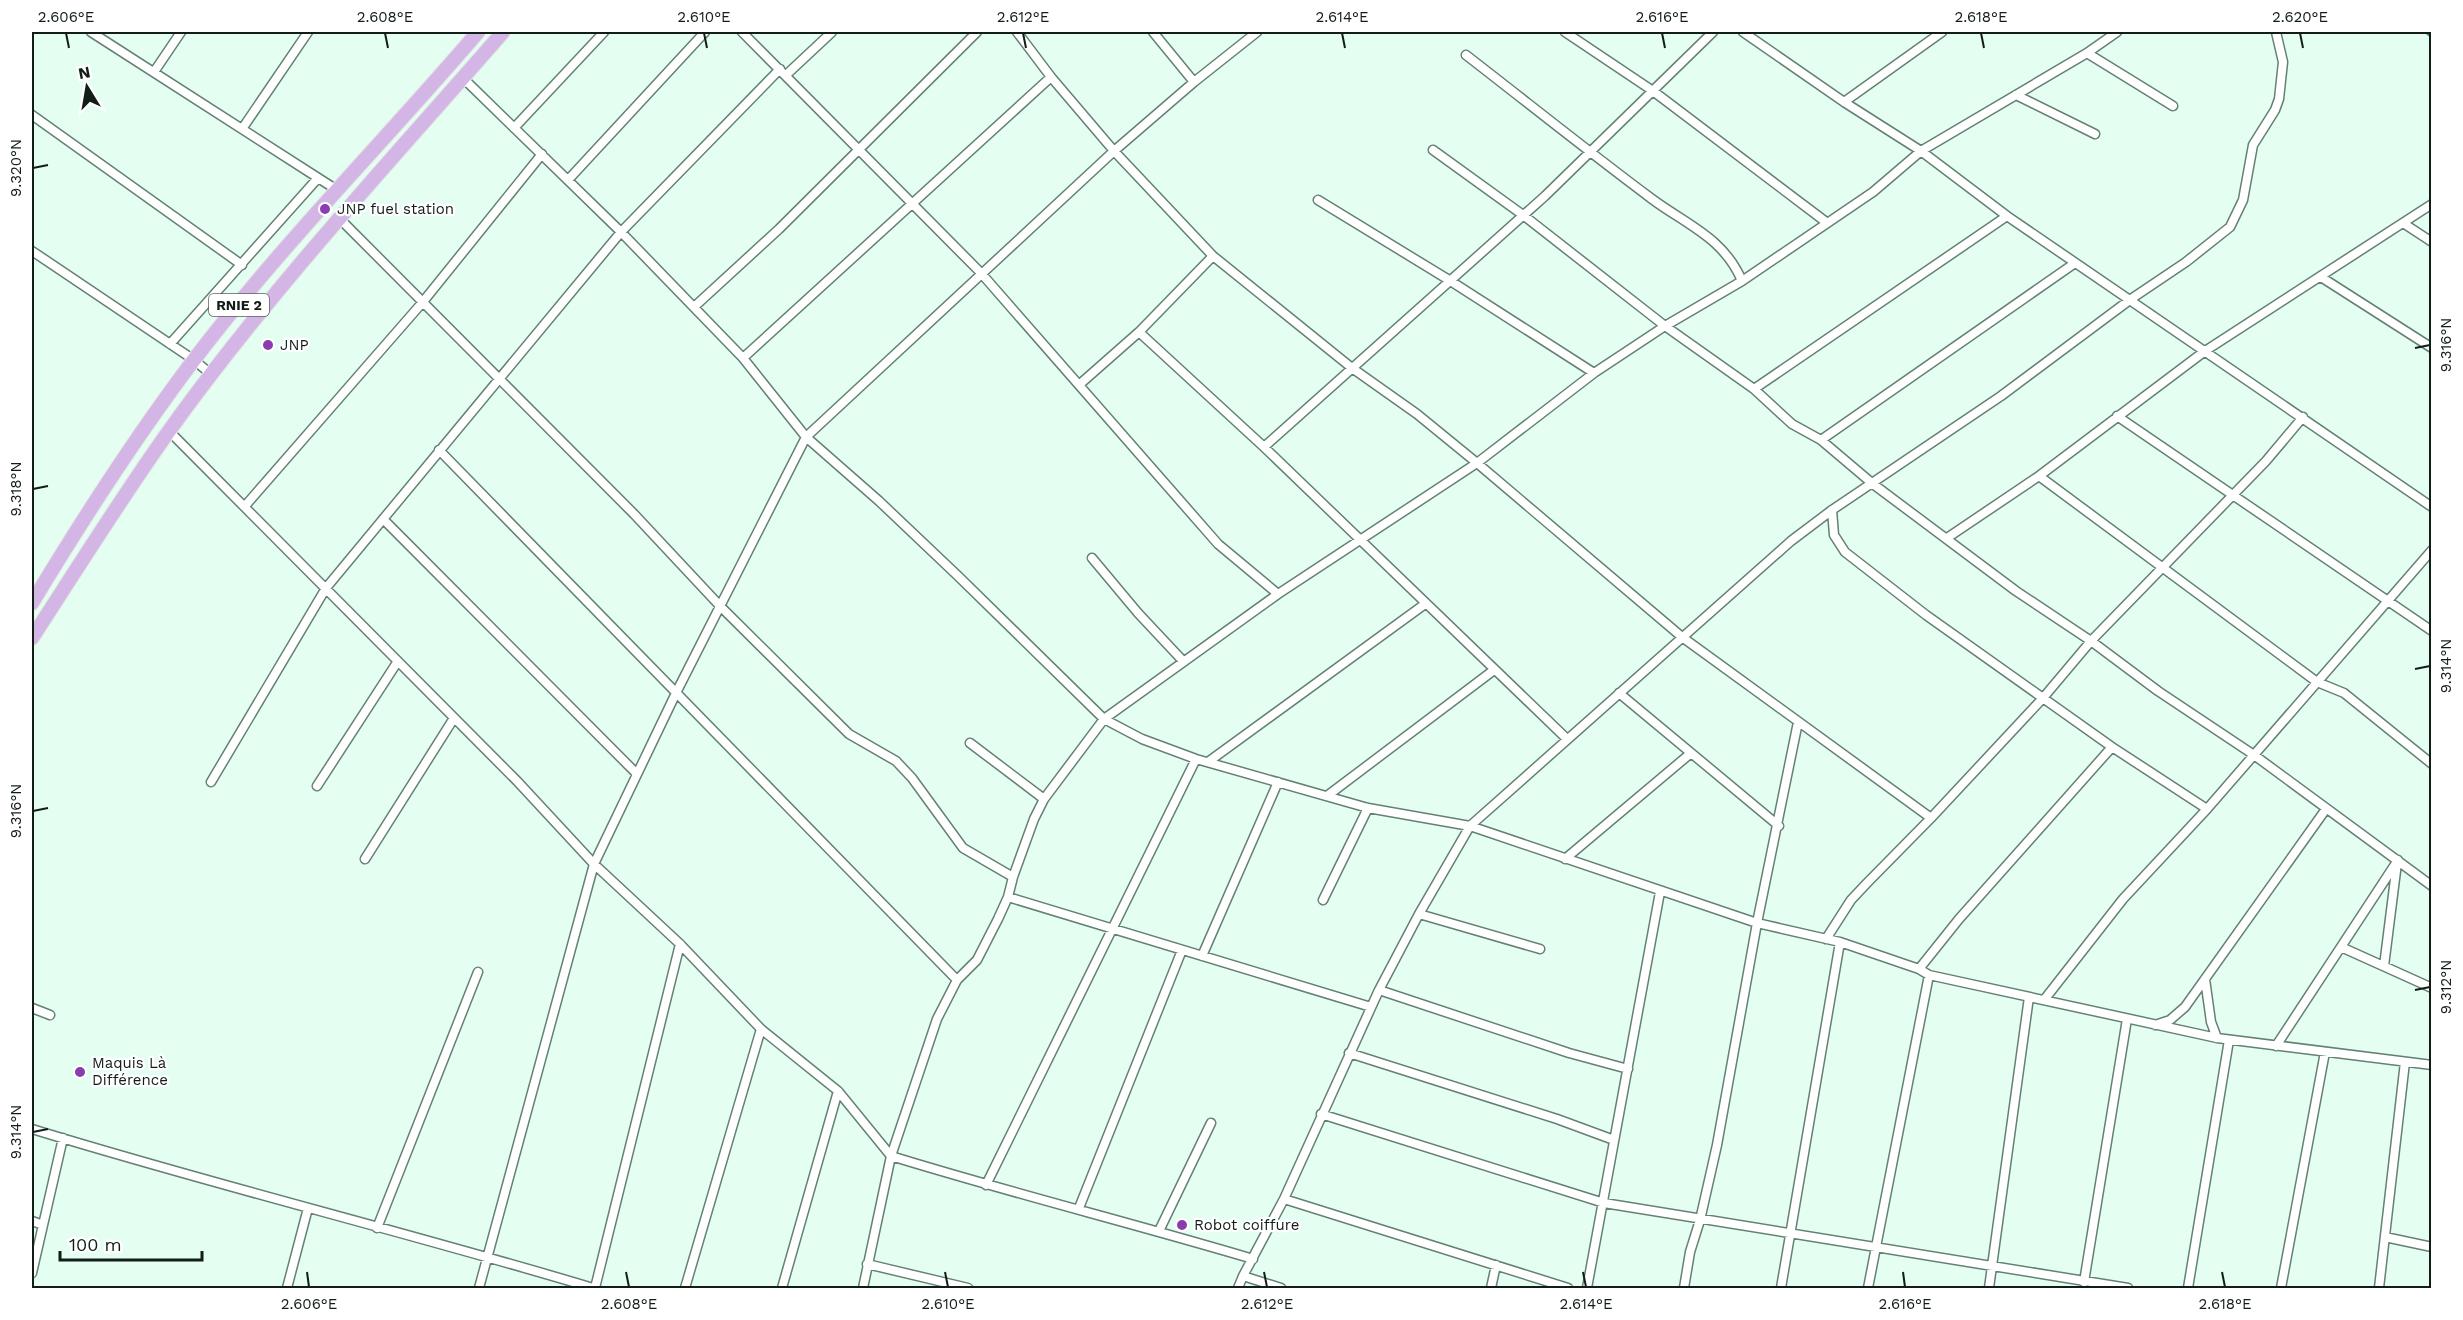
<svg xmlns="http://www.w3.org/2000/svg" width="2463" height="1320" font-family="'Work Sans',sans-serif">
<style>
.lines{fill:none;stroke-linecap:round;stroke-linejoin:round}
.stream{stroke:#3b886c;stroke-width:3}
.minor-casing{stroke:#648174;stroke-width:11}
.primary-casing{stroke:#e3e4e3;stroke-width:16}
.minor{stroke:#fff;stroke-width:8}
.primary{stroke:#d4b6e6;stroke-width:14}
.ticks{fill:none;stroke:#121d18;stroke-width:2}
.poi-dot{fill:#893dae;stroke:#fff;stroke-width:2}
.labels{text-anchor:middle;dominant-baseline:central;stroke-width:4.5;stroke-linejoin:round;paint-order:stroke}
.shield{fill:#fff;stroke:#59615d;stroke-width:1.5}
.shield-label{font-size:14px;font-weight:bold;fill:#121d18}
.poi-label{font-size:15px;fill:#121d18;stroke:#fff;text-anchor:start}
.neatline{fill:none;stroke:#121d18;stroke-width:2}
.ticks-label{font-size:15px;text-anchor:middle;fill:#121d18}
</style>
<rect width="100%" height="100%" fill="#e5fef2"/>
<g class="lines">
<path class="stream" d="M 2426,32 L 2432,37"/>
<defs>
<path id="minor" d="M 91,32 L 337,190
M 742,32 L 981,273 L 1218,544 L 1278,594
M 1017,32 L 1051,77 L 1114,151 L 1213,256 L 1352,368 L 1417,414 L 1477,463 L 1682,637 L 1931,818
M 1153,32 L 1194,82
M 1565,32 L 1653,91 L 1826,222
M 1743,32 L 1844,102 L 1921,151 L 2007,216 L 2432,507
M 2087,53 L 2173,106
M 1466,55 C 1528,103 1589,152 1652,199 C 1687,225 1724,238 1742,281
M 154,72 L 181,32
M 786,75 L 832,32
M 463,78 L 621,232 L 743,358 L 806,437 L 879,501 L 958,576 L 1104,719 L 1142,739 L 1196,759 L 1368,808 L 1470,826 L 1757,923 L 1840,942 L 1919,969 L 1929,975 L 2217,1038 L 2432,1065
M 2016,95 L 2095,134
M 1844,102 L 1942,32
M 32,115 L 242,265
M 514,128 L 604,32
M 242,129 L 308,32
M 1433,150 L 1523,215 L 1665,326 L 1754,389 L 1792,424 L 1821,440 L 1873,484 L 2016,591 L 2091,641 L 2158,691 L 2254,755 L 2432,886
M 568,180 L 705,32
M 1318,200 L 1449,280 L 1594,373
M 340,219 L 634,514 L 721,607 L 849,734 L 896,761 L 912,778 L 963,848 L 1013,877
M 2403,223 L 2432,242
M 32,251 L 194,360 L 212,375
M 2321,277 L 2432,348
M 694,307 L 779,229 L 977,32
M 1139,332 L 1264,447 L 1567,739
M 170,344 L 318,178
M 743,358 L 1051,77
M 1080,384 L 1139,332 L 1213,256
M 1754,389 L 2007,216
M 2117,416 L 2432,631
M 169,431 L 517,781 L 594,864 L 680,944 L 761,1029 L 838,1091 L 891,1156 L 863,1288
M 1821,440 L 2075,263
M 1264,447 L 1545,196 L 1713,32
M 439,450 L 957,980
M 2039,476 L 2317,682 L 2344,693 L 2432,764
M 245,506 L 422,303 L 542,154
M 1832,510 L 1834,535 L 1845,552 L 1926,615 L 2112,747 L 2207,809
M 383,519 L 637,774
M 1947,538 L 2039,476 L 2205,351 L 2432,204
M 1092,558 L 1138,613 L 1183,661
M 1619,693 L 1779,826
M 970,743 L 1044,799
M 1208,762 L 1425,604
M 211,782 L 326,588 L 621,232 L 780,69
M 317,786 L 398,661
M 1327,796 L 1494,670
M 365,859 L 454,718
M 1565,859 L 1691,753
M 1008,897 L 1371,1007
M 1323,900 L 1368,808
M 1419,914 L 1540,949
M 1826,939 L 1851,900 L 1867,883 L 1931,818 L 2043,698 L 2091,641 L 2266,461 L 2303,417
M 2341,947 L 2432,988
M 1202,956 L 1278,782
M 2384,966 L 2397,863
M 1919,969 L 1959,919 L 2112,747
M 2205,979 L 2211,1022 L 2217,1038
M 1379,990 L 1569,1053 L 1628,1069
M 2044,1000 L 2123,899 L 2207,809 L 2432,550
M 32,1008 L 50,1015
M 2155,1025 L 2170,1020 L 2185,1007 L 2326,809
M 2276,1046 L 2398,860
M 1349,1053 L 1557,1119 L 1614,1140
M 1321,1114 L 1604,1203 L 2128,1288
M 32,1129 C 217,1186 407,1232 593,1288
M 986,1185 L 1196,759
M 1284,1199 L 1568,1288
M 1079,1208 L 1182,950
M 32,1221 L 43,1225
M 377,1228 L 478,972
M 1159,1231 L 1211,1123
M 2385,1237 L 2432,1247
M 1253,1259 C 1132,1223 1011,1193 891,1156 L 937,1019 L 957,980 L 977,960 L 998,919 L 1008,897 L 1013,877 L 1034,819 L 1044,799 L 1104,719 L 1278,594 L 1477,463 L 1594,373 L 1665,326 L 1742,281 L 1873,192 L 1921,151 L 2087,53 L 2117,32
M 867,1264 L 968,1288
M 32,1273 L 63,1138
M 1243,1276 L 1281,1288
M 2084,1282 L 2127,1019
M 287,1288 L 308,1208
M 479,1288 L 594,864 L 676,693 L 806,437 L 1114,151 L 1194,82 L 1257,32
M 595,1288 L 680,944
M 685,1288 L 761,1029
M 782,1288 L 838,1091
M 1238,1288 L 1243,1276 L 1284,1199 L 1379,990 L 1419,914 L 1470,826 L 1791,541 L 1832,510 L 2001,396 L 2131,299 L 2186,262 L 2230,227 L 2243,200 L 2253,145 L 2275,110 L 2279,99 L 2283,62 L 2276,32
M 1491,1288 L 1496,1265
M 1587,1288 L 1660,892
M 1684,1288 L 1690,1252 L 1700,1220 L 1717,1145 L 1757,923 L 1798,722
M 1781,1288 L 1840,942
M 1868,1288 L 1929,975
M 1989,1288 L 2029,997
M 2188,1288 L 2229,1040
M 2281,1288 L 2325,1052
M 2379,1288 L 2405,1062"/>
<path id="primary" d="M 32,603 C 82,520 135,438 193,361 C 281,245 384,142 478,32
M 32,638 C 77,569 121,498 169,431 C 270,290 390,162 503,32"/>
</defs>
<use href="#minor" class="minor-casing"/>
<use href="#primary" class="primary-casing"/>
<use href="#minor" class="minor"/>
<use href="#primary" class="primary"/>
</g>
<path class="ticks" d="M 66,33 L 69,48M 385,33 L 388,48M 704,33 L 707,48M 1023,33 L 1026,48M 1342,33 L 1345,48M 1662,33 L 1665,48M 1981,33 L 1984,48M 2300,33 L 2303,48M 33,168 L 48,165M 2415,348 L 2430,345M 33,489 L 48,486M 2415,669 L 2430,666M 33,811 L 48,808M 2415,990 L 2430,987M 33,1132 L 48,1129M 307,1272 L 309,1287M 626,1272 L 629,1287M 945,1272 L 948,1287M 1264,1272 L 1267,1287M 1583,1272 L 1586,1287M 1903,1272 L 1905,1287M 2222,1272 L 2225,1287"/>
<g class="poi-dot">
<circle cx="325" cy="209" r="6"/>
<circle cx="268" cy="345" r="6"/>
<circle cx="80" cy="1072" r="6"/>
<circle cx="1182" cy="1225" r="6"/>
</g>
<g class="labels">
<rect class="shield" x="209" y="294" width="60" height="22" rx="4.5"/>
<g class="shield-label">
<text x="239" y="305">RNIE 2</text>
</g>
<g class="poi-label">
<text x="337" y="209">JNP fuel station</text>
<text x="280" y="345">JNP</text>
<text x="92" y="1063">Maquis Là<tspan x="92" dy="17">Différence</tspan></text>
<text x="1194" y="1225">Robot coiffure</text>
</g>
</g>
<rect width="2463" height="1320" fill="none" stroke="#ffffff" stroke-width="66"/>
<g transform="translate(87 87) rotate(349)" stroke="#ffffff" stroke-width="4.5" paint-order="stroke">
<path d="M0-4.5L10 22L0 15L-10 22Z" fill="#121d18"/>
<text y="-9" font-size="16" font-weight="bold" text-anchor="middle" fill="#121d18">N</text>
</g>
<path d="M60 1251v9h142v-9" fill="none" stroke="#121d18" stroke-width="3"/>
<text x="69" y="1251" font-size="18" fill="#121d18" stroke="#ffffff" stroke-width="4.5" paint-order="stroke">100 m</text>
<rect x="33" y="33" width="2397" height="1254" class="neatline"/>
<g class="ticks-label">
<text x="66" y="22">2.606°E</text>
<text x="385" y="22">2.608°E</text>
<text x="704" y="22">2.610°E</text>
<text x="1023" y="22">2.612°E</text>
<text x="1342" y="22">2.614°E</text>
<text x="1662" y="22">2.616°E</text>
<text x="1981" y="22">2.618°E</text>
<text x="2300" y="22">2.620°E</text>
<text transform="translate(16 168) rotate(-90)" y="5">9.320°N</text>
<text transform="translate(2446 345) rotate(-90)" y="5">9.316°N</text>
<text transform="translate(16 489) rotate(-90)" y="5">9.318°N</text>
<text transform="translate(2446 666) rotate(-90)" y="5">9.314°N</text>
<text transform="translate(16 811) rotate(-90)" y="5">9.316°N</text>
<text transform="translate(2446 987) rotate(-90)" y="5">9.312°N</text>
<text transform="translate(16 1132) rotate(-90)" y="5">9.314°N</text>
<text x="309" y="1309">2.606°E</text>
<text x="629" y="1309">2.608°E</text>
<text x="948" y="1309">2.610°E</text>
<text x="1267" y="1309">2.612°E</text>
<text x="1586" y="1309">2.614°E</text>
<text x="1905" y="1309">2.616°E</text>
<text x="2225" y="1309">2.618°E</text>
</g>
</svg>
